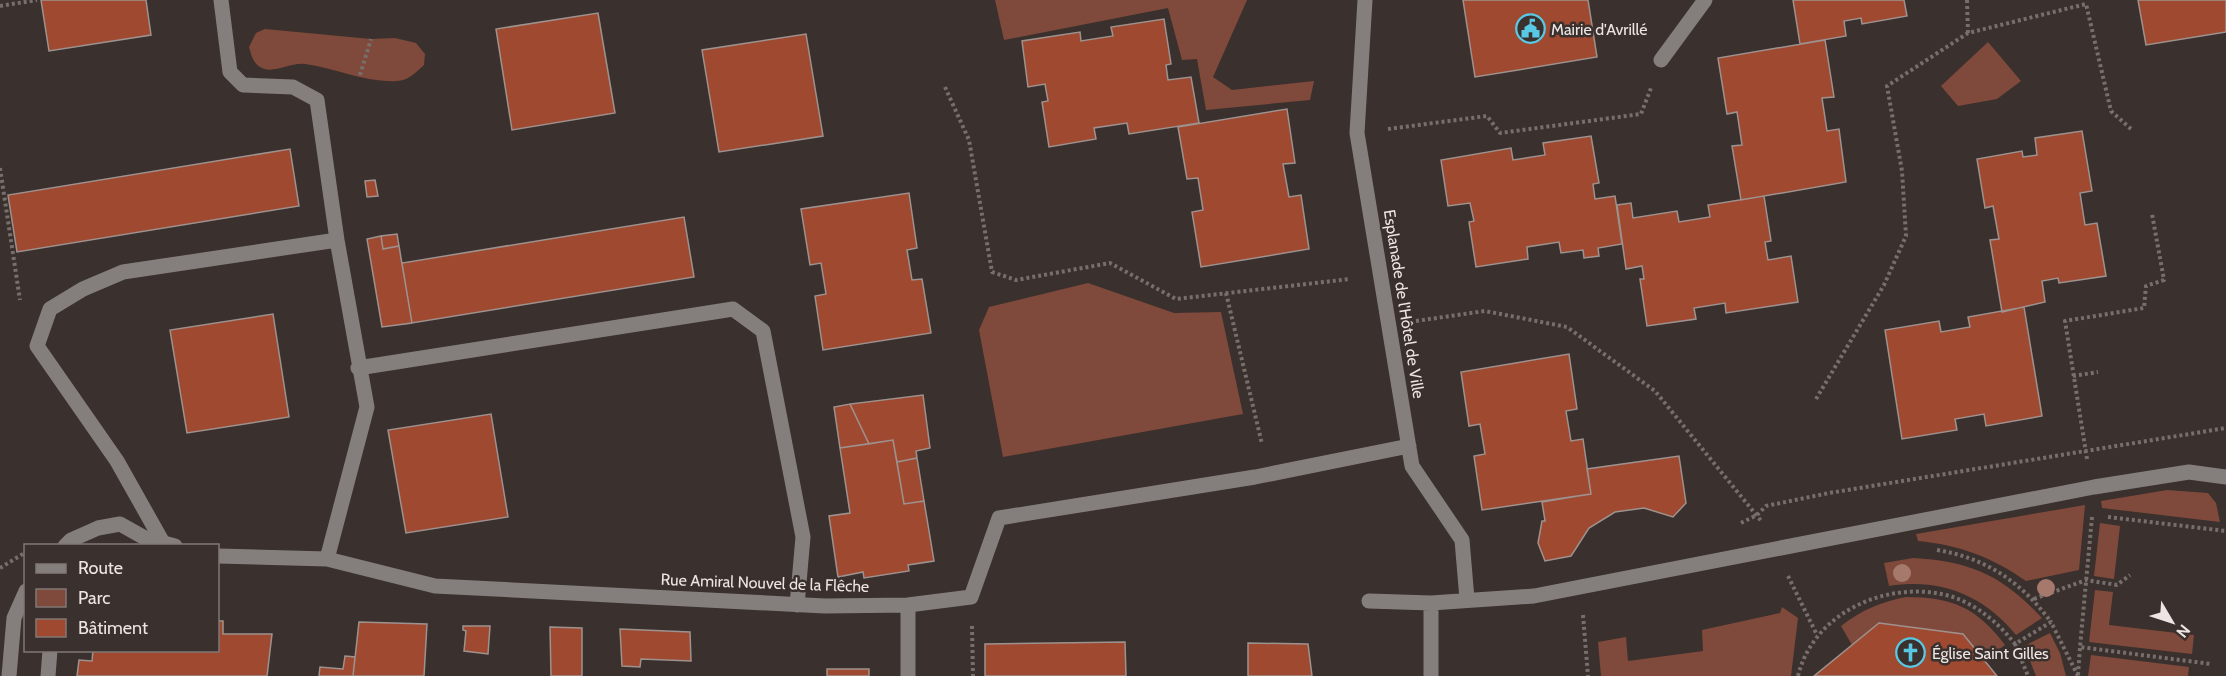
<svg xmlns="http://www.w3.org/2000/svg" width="2226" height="676" font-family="Cabin,sans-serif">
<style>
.green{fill:#7f4a3b}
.building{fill:#9f4931;stroke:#9e928f;stroke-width:1.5}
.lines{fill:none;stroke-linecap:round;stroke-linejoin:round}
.path{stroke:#776f6c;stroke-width:4;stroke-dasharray:3 3;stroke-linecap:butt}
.minor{stroke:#847f7d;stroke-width:15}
.tree{fill:#a5796c}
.labels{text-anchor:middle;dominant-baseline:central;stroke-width:5;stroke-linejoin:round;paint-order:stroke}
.poi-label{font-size:16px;fill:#ece5e3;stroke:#3a302d;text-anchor:start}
.street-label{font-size:16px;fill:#ece5e3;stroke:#3a302d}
</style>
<rect width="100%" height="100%" fill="#3a302d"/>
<path class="green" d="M 995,0 L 1247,0 L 1213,77 L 1232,90 L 1314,81 L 1310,100 L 1206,110 L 1197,59 L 1182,60 L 1168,8 L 1004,40 Z
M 265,29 L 371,39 L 395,38 L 416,43 L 425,54 L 424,65 C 416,72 408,81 397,81 C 366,83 335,68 305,64 C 290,62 273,75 260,67 C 253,63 251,54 249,47 L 256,33 Z
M 1988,42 L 2021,81 L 1997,99 L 1958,106 L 1941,86 Z
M 1088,283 L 1174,313 L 1221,312 L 1243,414 L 1003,457 L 979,330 L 989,307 Z
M 2167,490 L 2208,493 L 2216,503 L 2220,522 L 2102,508 L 2101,501 Z
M 2085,505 L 2079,570 L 2026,581 C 1992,557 1959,545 1918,541 L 1916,534 Z
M 2100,523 L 2120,526 L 2114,579 L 2094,576 Z
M 1913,558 C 1971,561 2003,576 2042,618 L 2016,635 C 1983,595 1941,578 1889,586 L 1884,563 Z
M 2095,590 L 2113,592 L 2109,625 L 2194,635 L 2192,654 L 2089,642 Z
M 1906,597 C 1953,597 1977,608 2005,645 L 1984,660 L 1963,634 L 1852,645 L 1841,626 C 1862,610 1880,602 1906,597 Z
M 1782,607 L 1798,618 L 1791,676 L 1601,676 L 1598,642 L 1626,637 L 1628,661 L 1703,651 L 1702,630 L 1780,613 Z
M 2050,633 L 2060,653 L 2066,676 L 2036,676 L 2024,646 Z
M 2091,655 L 2189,667 L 2188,676 L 2088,676 Z"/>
<path class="building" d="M 41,0 L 146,0 L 151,35 L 49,51 Z
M 1463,0 L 1588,0 L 1597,57 L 1475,77 Z
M 1793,0 L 1904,0 L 1907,16 L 1862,24 L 1861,18 L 1844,21 L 1846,36 L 1800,44 Z
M 2138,0 L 2226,0 L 2226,32 L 2146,45 Z
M 598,13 L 615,113 L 512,130 L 496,29 Z
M 1164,19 L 1171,64 L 1166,65 L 1168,80 L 1191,77 L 1199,123 L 1129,134 L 1127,123 L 1094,128 L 1096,139 L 1049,147 L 1042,102 L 1048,101 L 1045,84 L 1028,87 L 1022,41 L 1080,32 L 1081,41 L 1113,36 L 1111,27 Z
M 806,34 L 823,136 L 719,152 L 702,50 Z
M 1825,40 L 1834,97 L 1822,98 L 1827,131 L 1839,129 L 1846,182 L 1741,200 L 1732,146 L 1742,145 L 1737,112 L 1727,114 L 1718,58 Z
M 1287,109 L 1295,163 L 1283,164 L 1289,197 L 1301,195 L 1309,249 L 1201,267 L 1192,212 L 1203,210 L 1198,178 L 1187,179 L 1178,127 Z
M 2082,131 L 2092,191 L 2080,193 L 2085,225 L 2097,223 L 2106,276 L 2059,283 L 2058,278 L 2042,281 L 2045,302 L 2002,312 L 1990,240 L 1999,239 L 1993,206 L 1985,208 L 1977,159 L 2022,151 L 2023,157 L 2037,155 L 2035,138 Z
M 1591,136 L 1599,183 L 1593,184 L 1595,199 L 1615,196 L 1622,244 L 1598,248 L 1599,256 L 1584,258 L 1583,250 L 1561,253 L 1559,242 L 1527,247 L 1528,259 L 1476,267 L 1469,222 L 1474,221 L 1470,203 L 1448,206 L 1441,160 L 1511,148 L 1513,160 L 1545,155 L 1543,143 Z
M 290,149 L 299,206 L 17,252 L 8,195 Z
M 375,180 L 378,196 L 367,197 L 365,181 Z
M 909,193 L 917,248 L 907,250 L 912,280 L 922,279 L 931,333 L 823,350 L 815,296 L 826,294 L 821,263 L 810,265 L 801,209 Z
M 1764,196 L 1771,241 L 1765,242 L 1768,260 L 1791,256 L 1798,302 L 1726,313 L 1725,303 L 1694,308 L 1696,319 L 1647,326 L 1640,279 L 1644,279 L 1642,266 L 1626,269 L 1617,205 L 1631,203 L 1633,218 L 1677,211 L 1679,222 L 1710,217 L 1708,205 Z
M 684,217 L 694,277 L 412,323 L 402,263 Z
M 397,234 L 399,246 L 383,249 L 381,236 Z
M 381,236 L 383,249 L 399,246 L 412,323 L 382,327 L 367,239 Z
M 2024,307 L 2042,416 L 1986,426 L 1984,414 L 1955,419 L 1957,430 L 1902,439 L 1885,330 L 1939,321 L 1941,332 L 1970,327 L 1968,317 Z
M 273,314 L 289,417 L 187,433 L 170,330 Z
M 1569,354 L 1577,409 L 1566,411 L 1571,441 L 1583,439 L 1591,494 L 1482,510 L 1474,456 L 1485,454 L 1480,424 L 1469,426 L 1461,372 Z
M 923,395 L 930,448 L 916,451 L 917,458 L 897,462 L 893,440 L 869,444 L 850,404 Z
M 850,404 L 869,444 L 840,448 L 834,407 Z
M 491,414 L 508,517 L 406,533 L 388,430 Z
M 893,440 L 904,504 L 924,501 L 934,561 L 908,565 L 909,571 L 864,578 L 863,572 L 838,577 L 829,516 L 850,513 L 840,448 Z
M 1679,456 L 1686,503 L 1673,517 L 1644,508 L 1615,512 L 1589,528 L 1571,556 L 1545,561 L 1538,543 L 1542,521 L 1545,521 L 1542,502 L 1591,494 L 1587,469 Z
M 917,458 L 924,501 L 904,504 L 897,462 Z
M 218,621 L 223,621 L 223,634 L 272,634 L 267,676 L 77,676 L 79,660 L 92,661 L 93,650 L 218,650 Z
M 359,622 L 427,624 L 424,676 L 353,676 Z
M 1879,623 L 1963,634 L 1997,676 L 1814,676 Z
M 463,626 L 490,626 L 488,654 L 464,651 L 466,631 L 463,630 Z
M 550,627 L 582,628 L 582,676 L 551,676 Z
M 620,629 L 690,632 L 691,661 L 641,659 L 640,667 L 622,666 Z
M 1125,642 L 1126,676 L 985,676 L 985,644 Z
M 1248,643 L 1308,644 L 1312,676 L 1248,676 Z
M 345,656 L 355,657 L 353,676 L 319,676 L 320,667 L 343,669 Z
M 827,669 L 869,669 L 869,676 L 827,676 Z"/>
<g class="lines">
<path class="path" d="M 1967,0 L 1968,33
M 0,6 L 37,0
M 360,75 L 371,39
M 945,87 L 969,140 L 992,272 L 1016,280 L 1110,263 L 1176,299 L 1350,279
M 1388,129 L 1487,116 L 1500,133 L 1641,114 L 1651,88
M 0,168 L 20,300
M 1226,293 L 1262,444
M 1416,321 L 1485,311 L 1567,327 L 1655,391 L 1762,522
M 2073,376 L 2098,372
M 1816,399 L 1884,285 L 1906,236 L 1902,171 L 1887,86 L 1968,33 L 2086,4 L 2111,111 L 2132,130
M 2087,459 L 2065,321 L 2144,308 L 2146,286 L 2164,280 L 2152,214
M 2092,517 L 2080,647 L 2211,664
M 2108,517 L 2226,531
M 1741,523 L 1757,515 L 1766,506 L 1829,493 L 2226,428
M 1937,550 C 1987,558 2022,583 2051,622
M 0,568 L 26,552
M 1788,576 L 1817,635
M 2034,599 L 2086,580 L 2117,585 L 2130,575
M 1583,615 L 1588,676
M 972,626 L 973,676
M 2015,644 L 2028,676
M 2078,675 L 2080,647
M 1798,676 C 1814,610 1892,578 1953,597 C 1979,606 1999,624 2015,644 L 2051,622 L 2078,676"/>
<path class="minor" d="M 221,0 L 230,72 L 243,85 L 293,87 L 317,100 L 337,240 L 367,407 L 327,559
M 1365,0 L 1357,133 L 1412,466 L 1462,540 L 1467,599
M 1661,60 L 1705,0
M 358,368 L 733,309 L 763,331 L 803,537 L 797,605
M 162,541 L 117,461 L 37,346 L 50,309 L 83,289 L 123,272 L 337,240
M 65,546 L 71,540 L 98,528 L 120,524 L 145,538 L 175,546
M 218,556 L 327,559 L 435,586 L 825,606 L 908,605 L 971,597 L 999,518 L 1255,477 L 1409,446
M 1369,601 L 1431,603 L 1534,596 L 2094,487 L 2189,472 L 2226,477
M 1431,603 L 1431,676
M 908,605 L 908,676
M 9,676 L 14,618 L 26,591
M 48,676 L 50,650"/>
</g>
<g class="tree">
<circle cx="1902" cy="573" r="9"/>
<circle cx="2046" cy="588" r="9"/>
</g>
<defs>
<symbol id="civic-ring" viewBox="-11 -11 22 22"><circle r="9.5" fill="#3a302d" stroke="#58c9e4" stroke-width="1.5"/><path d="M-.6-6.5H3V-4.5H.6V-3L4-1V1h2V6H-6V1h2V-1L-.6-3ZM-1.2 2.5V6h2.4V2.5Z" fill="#58c9e4"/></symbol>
<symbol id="church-ring" viewBox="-11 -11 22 22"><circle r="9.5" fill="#3a302d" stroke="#58c9e4" stroke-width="1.5"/><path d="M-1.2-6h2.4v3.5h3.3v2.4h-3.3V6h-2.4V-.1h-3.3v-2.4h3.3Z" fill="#58c9e4"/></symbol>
</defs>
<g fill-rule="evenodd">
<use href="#civic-ring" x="1514" y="12" width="33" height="33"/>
<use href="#church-ring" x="1894" y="636" width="33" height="33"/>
</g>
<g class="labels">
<g class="poi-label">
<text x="1551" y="29">Mairie d'Avrillé</text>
<text x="1932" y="653">Église Saint Gilles</text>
</g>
<g class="street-label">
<text transform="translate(1404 304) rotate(81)">Esplanade de l'Hôtel de Ville</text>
<text transform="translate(765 583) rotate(2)">Rue Amiral Nouvel de la Flêche</text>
</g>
</g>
<rect x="24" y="544" width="195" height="108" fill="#3a302d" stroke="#817876" stroke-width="1.5"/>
<rect x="36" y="564" width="30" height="9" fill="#847f7d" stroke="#817876" stroke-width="1.5"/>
<text x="78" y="574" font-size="18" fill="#ece5e3">Route</text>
<rect x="36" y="589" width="30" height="18" fill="#7f4a3b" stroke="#817876" stroke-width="1.5"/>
<text x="78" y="604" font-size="18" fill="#ece5e3">Parc</text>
<rect x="36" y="619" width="30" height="18" fill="#9f4931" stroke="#817876" stroke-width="1.5"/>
<text x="78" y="634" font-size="18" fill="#ece5e3">Bâtiment</text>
<g transform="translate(2172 622) rotate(129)" stroke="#3a302d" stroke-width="4.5" paint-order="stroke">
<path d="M0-4.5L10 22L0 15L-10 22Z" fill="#ece5e3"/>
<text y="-9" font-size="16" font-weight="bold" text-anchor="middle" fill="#ece5e3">N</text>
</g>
</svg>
